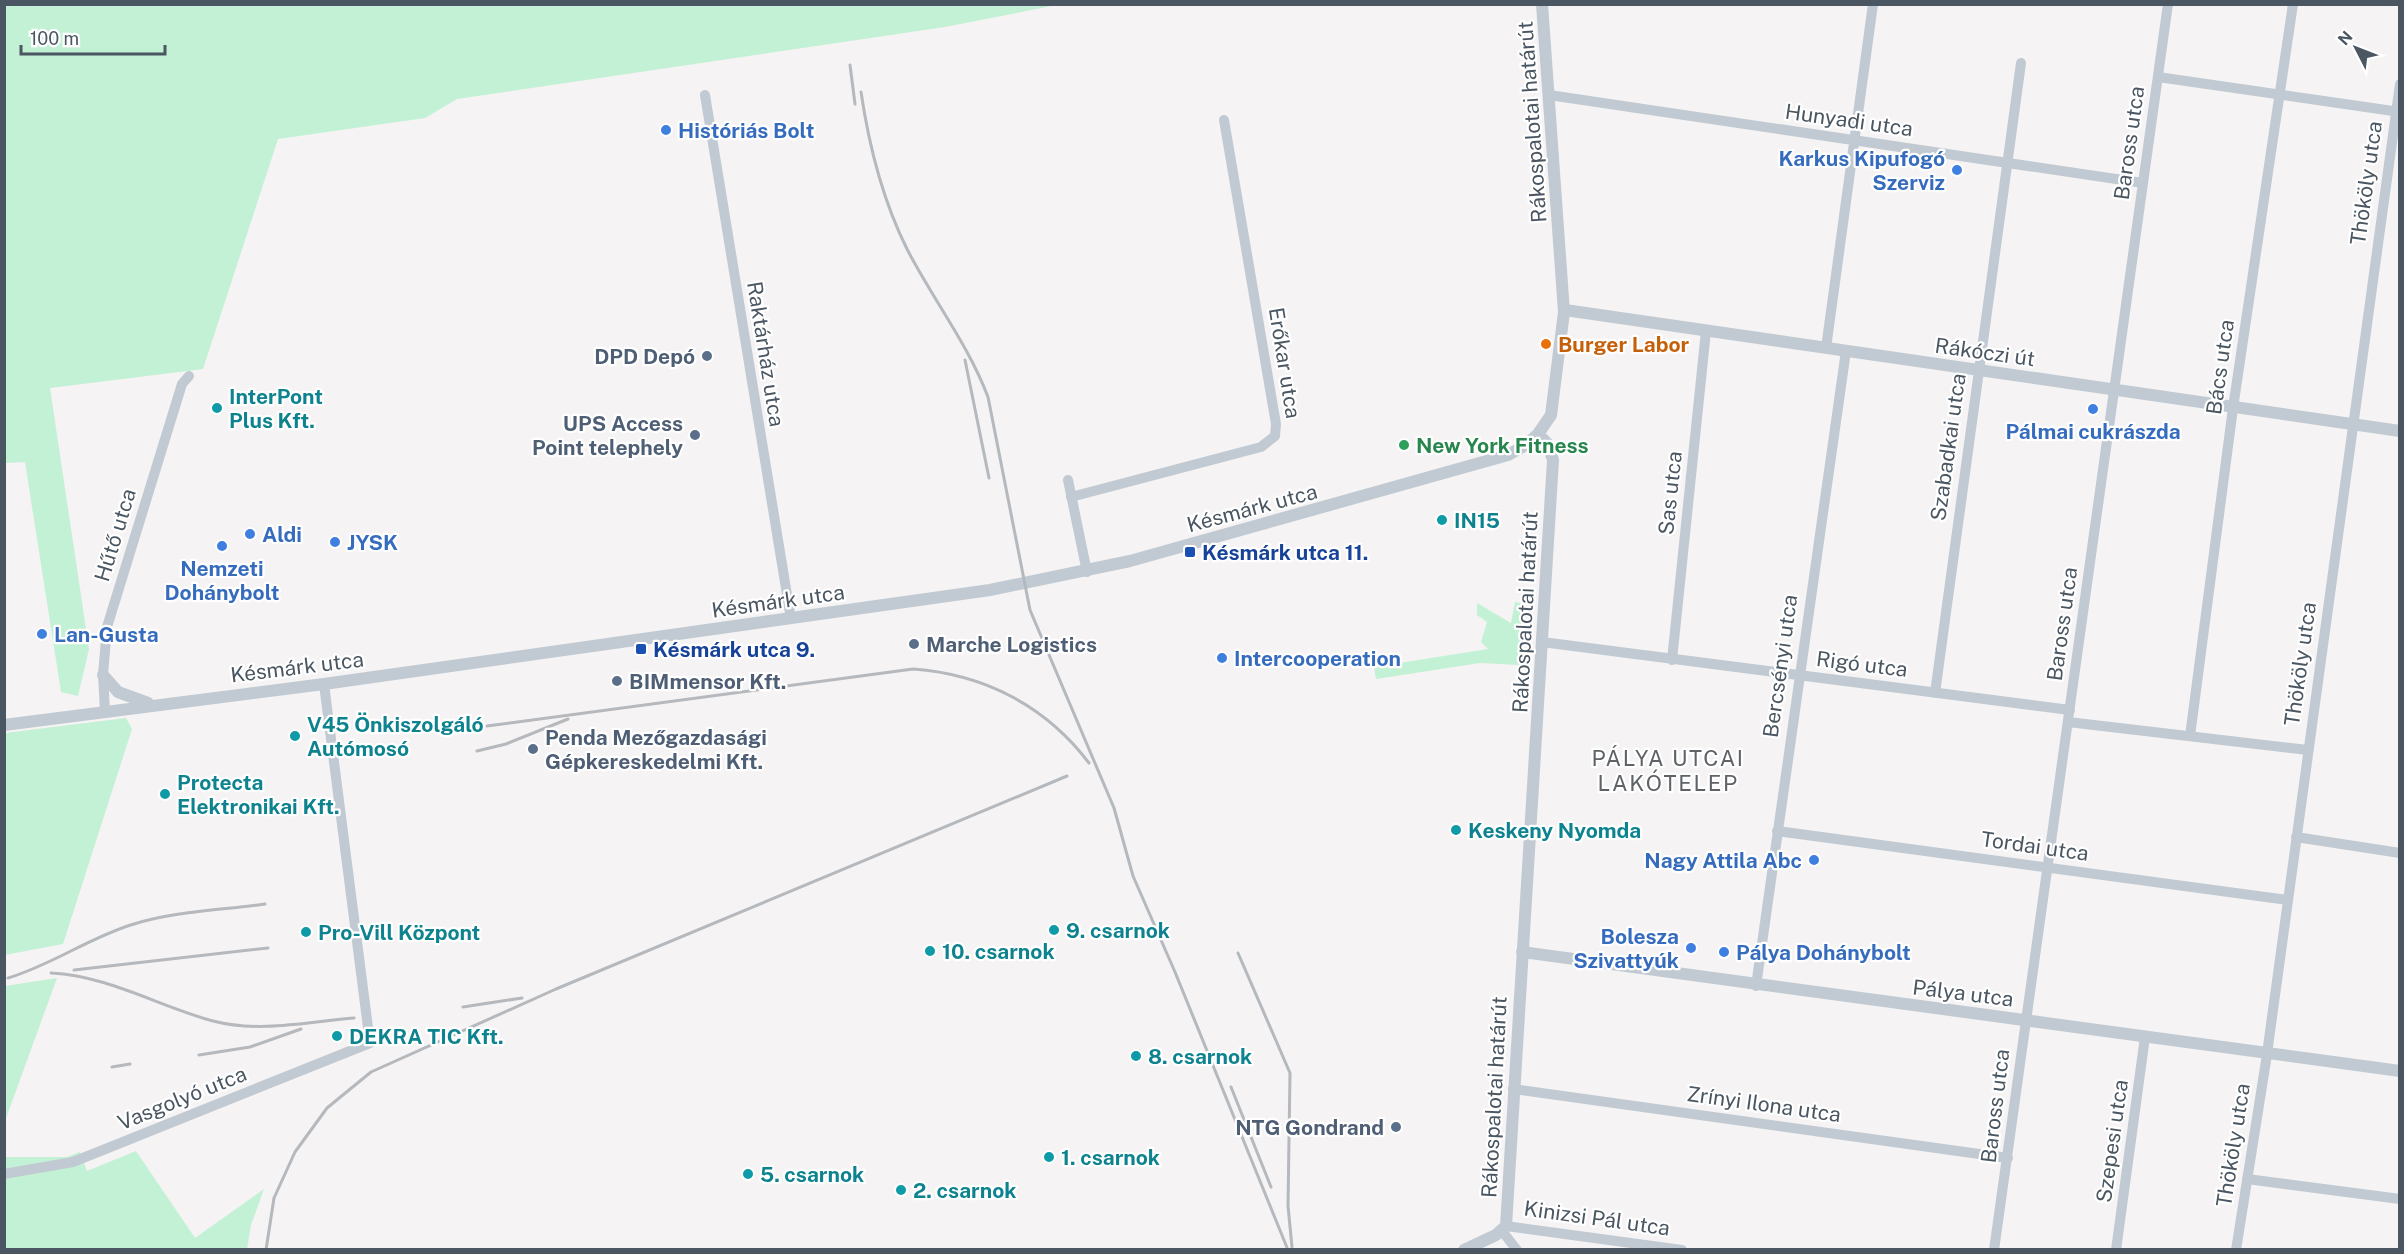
<svg xmlns="http://www.w3.org/2000/svg" width="2404" height="1254" font-family="'Public Sans',sans-serif">
<style>
.green{fill:#c3f1d5}
.lines{fill:none;stroke-linecap:round;stroke-linejoin:round}
.minor{stroke:#c1cad2;stroke-width:10}
.tertiary{stroke:#c1cad2;stroke-width:12}
.rail{stroke:#b5b8bd;stroke-width:3}
.shop-dot{fill:#3f7fe0;stroke:#fff;stroke-width:2}
.food-dot{fill:#e8710a;stroke:#fff;stroke-width:2}
.service-dot{fill:#5c6f8a;stroke:#fff;stroke-width:2}
.culture-dot{fill:#0f9aa8;stroke:#fff;stroke-width:2}
.leisure-dot{fill:#2e9e5b;stroke:#fff;stroke-width:2}
.transit-dot{fill:#1a4fb4;stroke:#fff;stroke-width:2}
.labels{text-anchor:middle;dominant-baseline:central;stroke-width:4.5;stroke-linejoin:round;paint-order:stroke}
.street-label{font-size:21px;fill:#4a5661;stroke:#fff}
.shop-label{font-size:21px;font-weight:bold;fill:#366cbe;stroke:#fff;text-anchor:start}
.food-label{font-size:21px;font-weight:bold;fill:#c56008;stroke:#fff;text-anchor:start}
.service-label{font-size:21px;font-weight:bold;fill:#4e5e75;stroke:#fff;text-anchor:end}
.culture-label{font-size:21px;font-weight:bold;fill:#0d838f;stroke:#fff;text-anchor:start}
.leisure-label{font-size:21px;font-weight:bold;fill:#27864d;stroke:#fff;text-anchor:start}
.transit-label{font-size:21px;font-weight:bold;fill:#164399;stroke:#fff;text-anchor:start}
.neighbourhood-label{font-size:22px;letter-spacing:1.5px;fill:#5f6368;stroke:#fff}
</style>
<rect width="100%" height="100%" fill="#f5f3f3"/>
<path class="green" d="M 4,5 L 1057,5 L 945,27 L 457,99 L 425,118 L 278,139 L 203,369 L 50,388 L 89,649 L 78,696 L 61,692 L 25,462 L 5,463 Z
M 1515,602 L 1525,604 L 1519,665 L 1480,663 L 1376,679 L 1374,667 L 1488,649 L 1481,642 L 1487,622 L 1477,615 L 1477,603 L 1511,623 Z
M 126,718 L 132,729 L 63,944 L 5,955 L 5,733 Z
M 57,978 L 5,1121 L 5,986 Z
M 136,1151 L 195,1238 L 264,1189 L 251,1225 L 247,1249 L 5,1250 L 5,1157 L 67,1157 L 80,1152 L 87,1171 Z"/>
<g class="lines">
<path class="minor" d="M 2158,77 L 2400,112
M 705,95 L 791,619
M 1549,95 L 2143,183
M 1826,348 L 1873,4
M 1068,480 L 1087,572
M 1071,497 L 1261,447 L 1275,436 L 1276,424 L 1224,120
M 1542,642 L 2070,710
M 1672,660 L 1706,331
M 1935,693 L 2021,63
M 105,711 L 103,675 L 107,627 L 182,384 L 189,376
M 2068,722 L 2308,750
M 2190,736 L 2233,408 L 2293,4
M 1777,831 L 2288,900
M 2296,837 L 2400,853
M 1756,986 L 1846,351
M 1513,1089 L 2008,1158
M 4,1174 L 73,1162 L 370,1043 L 324,684
M 2247,1179 L 2400,1199
M 1506,1226 L 1682,1250
M 1502,1231 L 1517,1250
M 1994,1250 L 2168,4
M 2116,1250 L 2145,1037
M 2236,1250 L 2266,1061 L 2400,84"/>
<path class="tertiary" d="M 1565,310 L 2400,431
M 103,675 L 118,692 L 148,703
M 4,725 L 324,684 L 990,590 L 1130,561 L 1508,455 L 1526,445 L 1538,434 L 1551,415 L 1564,312 L 1542,4
M 1522,952 L 2400,1071
M 1464,1250 L 1496,1235 L 1506,1226 L 1553,460 L 1547,443 L 1538,434"/>
<path class="rail" d="M 850,65 L 855,104
M 861,92 C 869,146 882,199 907,249 C 932,298 968,344 988,397 L 1030,610 L 1114,808 L 1133,876 L 1175,972 L 1288,1250
M 965,360 L 989,478
M 487,726 L 913,669 C 984,674 1046,706 1089,763
M 477,751 L 506,744 L 568,719
M 1238,953 L 1290,1073 L 1288,1206 L 1292,1247
M 74,970 L 268,948
M 51,973 C 109,976 158,1006 213,1021 C 259,1033 307,1022 354,1018
M 8,978 C 52,965 90,937 134,924 C 176,911 222,910 265,904
M 463,1007 L 522,998
M 199,1055 L 250,1047 L 301,1029
M 112,1067 L 130,1064
M 1231,1087 L 1271,1187
M 266,1250 L 274,1198 L 295,1152 L 327,1108 L 371,1072 L 556,989 L 1067,776"/>
</g>
<g class="shop-dot">
<circle cx="666" cy="130" r="6"/>
<circle cx="1957" cy="170" r="6"/>
<circle cx="2093" cy="409" r="6"/>
<circle cx="250" cy="534" r="6"/>
<circle cx="335" cy="542" r="6"/>
<circle cx="222" cy="546" r="6"/>
<circle cx="42" cy="634" r="6"/>
<circle cx="1222" cy="658" r="6"/>
<circle cx="1814" cy="860" r="6"/>
<circle cx="1691" cy="948" r="6"/>
<circle cx="1724" cy="952" r="6"/>
</g>
<circle class="food-dot" cx="1546" cy="344" r="6"/>
<g class="service-dot">
<circle cx="707" cy="356" r="6"/>
<circle cx="695" cy="435" r="6"/>
<circle cx="914" cy="644" r="6"/>
<circle cx="617" cy="681" r="6"/>
<circle cx="533" cy="749" r="6"/>
<circle cx="1396" cy="1127" r="6"/>
</g>
<g class="culture-dot">
<circle cx="217" cy="408" r="6"/>
<circle cx="1442" cy="520" r="6"/>
<circle cx="295" cy="736" r="6"/>
<circle cx="165" cy="794" r="6"/>
<circle cx="1456" cy="830" r="6"/>
<circle cx="1054" cy="930" r="6"/>
<circle cx="306" cy="932" r="6"/>
<circle cx="930" cy="951" r="6"/>
<circle cx="337" cy="1036" r="6"/>
<circle cx="1136" cy="1056" r="6"/>
<circle cx="1049" cy="1157" r="6"/>
<circle cx="748" cy="1174" r="6"/>
<circle cx="901" cy="1190" r="6"/>
</g>
<circle class="leisure-dot" cx="1404" cy="445" r="6"/>
<g class="transit-dot">
<rect x="1184" y="546" width="12" height="12" rx="3"/>
<rect x="635" y="643" width="12" height="12" rx="3"/>
</g>
<g class="labels">
<g class="street-label">
<text transform="translate(1849 120) rotate(8)">Hunyadi utca</text>
<text transform="translate(1532 122) rotate(-94)">Rákospalotai határút</text>
<text transform="translate(2129 143) rotate(-82)">Baross utca</text>
<text transform="translate(2366 183) rotate(-82)">Thököly utca</text>
<text transform="translate(1985 352) rotate(8)">Rákóczi út</text>
<text transform="translate(766 354) rotate(81)">Raktárház utca</text>
<text transform="translate(1285 363) rotate(81)">Erőkar utca</text>
<text transform="translate(2220 367) rotate(-82)">Bács utca</text>
<text transform="translate(1948 447) rotate(-82)">Szabadkai utca</text>
<text transform="translate(1670 493) rotate(-84)">Sas utca</text>
<text transform="translate(1252 508) rotate(-15)">Késmárk utca</text>
<text transform="translate(115 535) rotate(-73)">Hűtő utca</text>
<text transform="translate(778 601) rotate(-8)">Késmárk utca</text>
<text transform="translate(1525 612) rotate(-87)">Rákospalotai határút</text>
<text transform="translate(2062 624) rotate(-82)">Baross utca</text>
<text transform="translate(1862 664) rotate(7)">Rigó utca</text>
<text transform="translate(2300 664) rotate(-82)">Thököly utca</text>
<text transform="translate(1780 666) rotate(-82)">Bercsényi utca</text>
<text transform="translate(297 667) rotate(-7)">Késmárk utca</text>
<text transform="translate(2035 846) rotate(8)">Tordai utca</text>
<text transform="translate(1963 993) rotate(7)">Pálya utca</text>
<text transform="translate(1494 1097) rotate(-87)">Rákospalotai határút</text>
<text transform="translate(182 1098) rotate(-22)">Vasgolyó utca</text>
<text transform="translate(1764 1104) rotate(8)">Zrínyi Ilona utca</text>
<text transform="translate(1995 1106) rotate(-83)">Baross utca</text>
<text transform="translate(2112 1141) rotate(-82)">Szepesi utca</text>
<text transform="translate(2233 1145) rotate(-81)">Thököly utca</text>
<text transform="translate(1597 1218) rotate(8)">Kinizsi Pál utca</text>
</g>
<g class="shop-label">
<text x="678" y="130">Históriás Bolt</text>
<text x="1945" y="158" text-anchor="end">Karkus Kipufogó<tspan x="1945" dy="24">Szerviz</tspan></text>
<text x="2093" y="431" text-anchor="middle">Pálmai cukrászda</text>
<text x="262" y="534">Aldi</text>
<text x="347" y="542">JYSK</text>
<text x="222" y="568" text-anchor="middle">Nemzeti<tspan x="222" dy="24">Dohánybolt</tspan></text>
<text x="54" y="634">Lan-Gusta</text>
<text x="1234" y="658">Intercooperation</text>
<text x="1802" y="860" text-anchor="end">Nagy Attila Abc</text>
<text x="1679" y="936" text-anchor="end">Bolesza<tspan x="1679" dy="24">Szivattyúk</tspan></text>
<text x="1736" y="952">Pálya Dohánybolt</text>
</g>
<g class="food-label">
<text x="1558" y="344">Burger Labor</text>
</g>
<g class="service-label">
<text x="695" y="356">DPD Depó</text>
<text x="683" y="423">UPS Access<tspan x="683" dy="24">Point telephely</tspan></text>
<text x="926" y="644" text-anchor="start">Marche Logistics</text>
<text x="629" y="681" text-anchor="start">BIMmensor Kft.</text>
<text x="545" y="737" text-anchor="start">Penda Mezőgazdasági<tspan x="545" dy="24">Gépkereskedelmi Kft.</tspan></text>
<text x="1384" y="1127">NTG Gondrand</text>
</g>
<g class="culture-label">
<text x="229" y="396">InterPont<tspan x="229" dy="24">Plus Kft.</tspan></text>
<text x="1454" y="520">IN15</text>
<text x="307" y="724">V45 Önkiszolgáló<tspan x="307" dy="24">Autómosó</tspan></text>
<text x="177" y="782">Protecta<tspan x="177" dy="24">Elektronikai Kft.</tspan></text>
<text x="1468" y="830">Keskeny Nyomda</text>
<text x="1066" y="930">9. csarnok</text>
<text x="318" y="932">Pro-Vill Központ</text>
<text x="942" y="951">10. csarnok</text>
<text x="349" y="1036">DEKRA TIC Kft.</text>
<text x="1148" y="1056">8. csarnok</text>
<text x="1061" y="1157">1. csarnok</text>
<text x="760" y="1174">5. csarnok</text>
<text x="913" y="1190">2. csarnok</text>
</g>
<g class="leisure-label">
<text x="1416" y="445">New York Fitness</text>
</g>
<g class="transit-label">
<text x="1202" y="552">Késmárk utca 11.</text>
<text x="653" y="649">Késmárk utca 9.</text>
</g>
<g class="neighbourhood-label">
<text x="1668" y="758">PÁLYA UTCAI<tspan x="1668" dy="25">LAKÓTELEP</tspan></text>
</g>
</g>
<rect width="2404" height="1254" fill="none" stroke="#4a5661" stroke-width="12"/>
<g transform="translate(2356 48) rotate(312)" stroke="#ffffff" stroke-width="4.5" paint-order="stroke">
<path d="M0-4.5L10 22L0 15L-10 22Z" fill="#4a5661"/>
<text y="-9" font-size="16" font-weight="bold" text-anchor="middle" fill="#4a5661">N</text>
</g>
<path d="M21 45v9h144v-9" fill="none" stroke="#4a5661" stroke-width="3"/>
<text x="30" y="45" font-size="18" fill="#4a5661" stroke="#ffffff" stroke-width="4.5" paint-order="stroke">100 m</text>
</svg>
